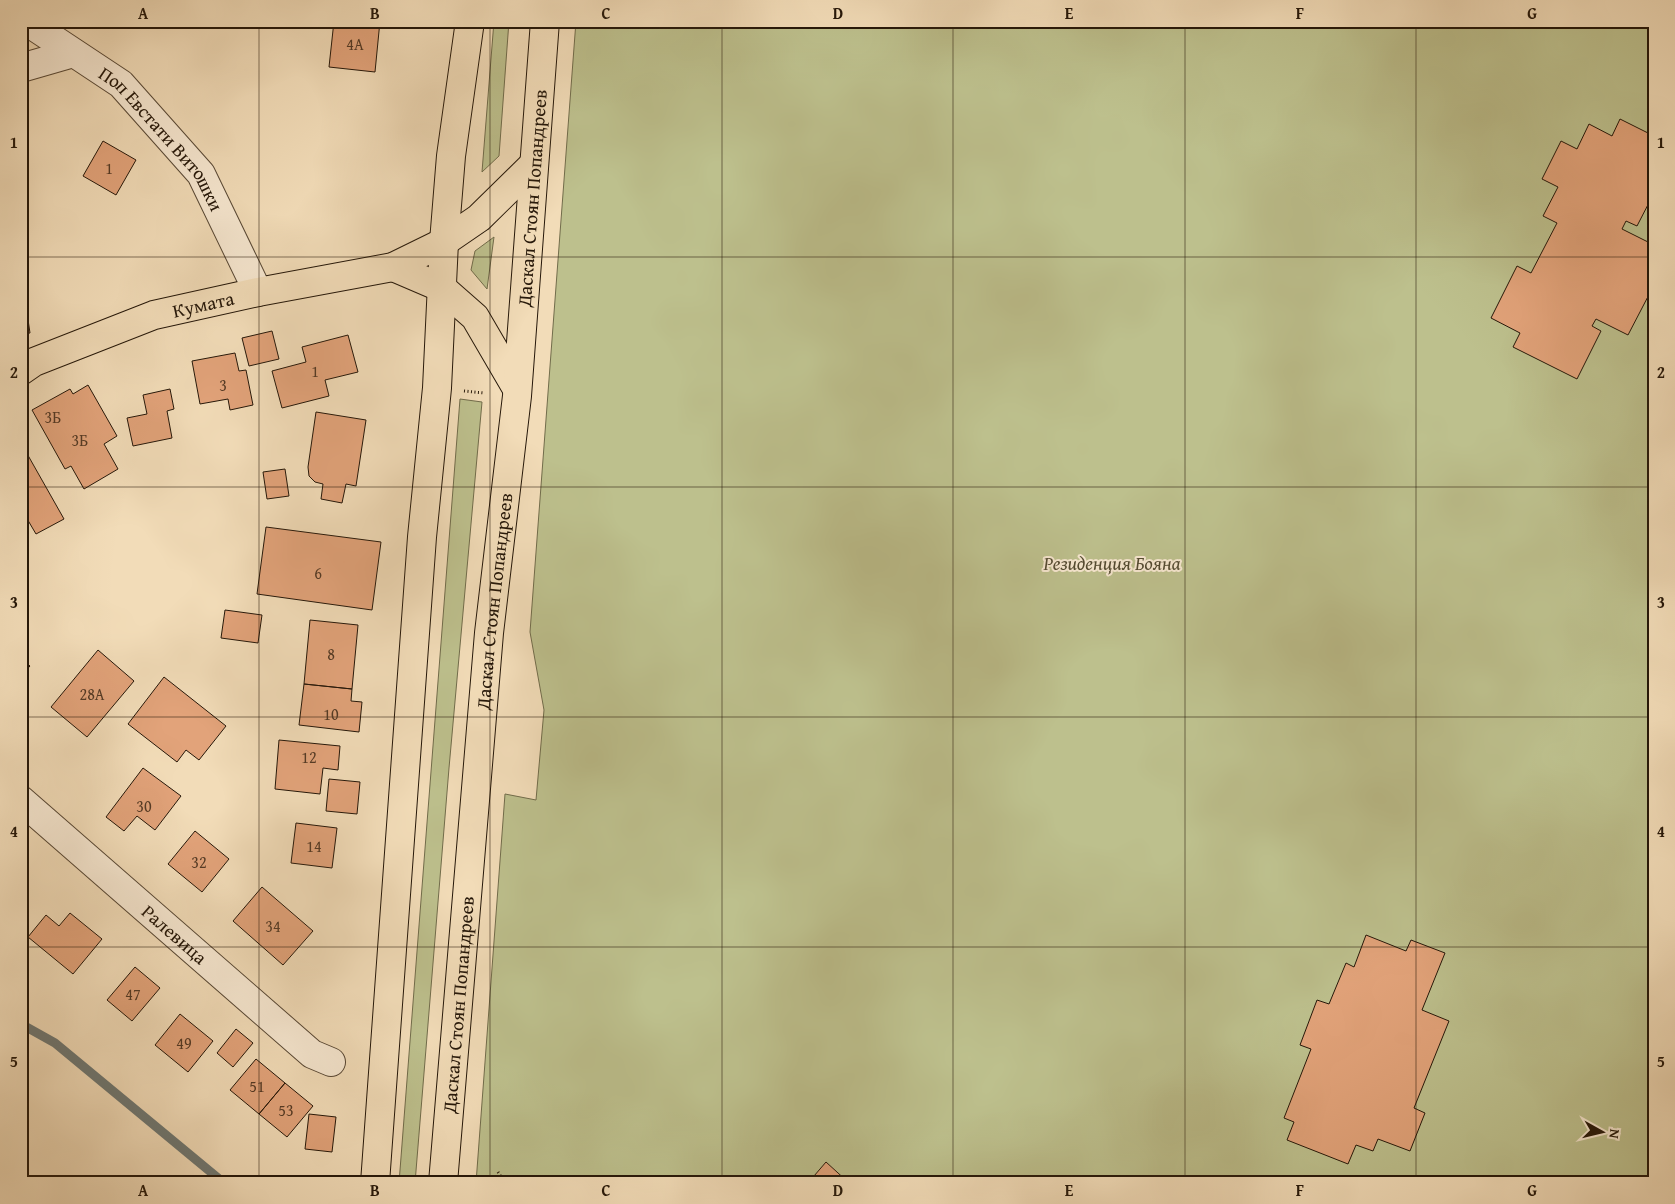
<svg xmlns="http://www.w3.org/2000/svg" width="1675" height="1204" font-family="'Gentium Book Plus',serif">
<style>
.green{fill:#bdc08d;stroke:#716c4b}
.lines{fill:none;stroke-linecap:round;stroke-linejoin:round}
.stream{stroke:#6f7873;stroke-width:9}
.building{fill:#e2a37a;stroke:#251709}
.minor-casing{stroke:#584835;stroke-width:30}
.major-casing{stroke:#251709;stroke-width:30}
.path{stroke:#251709;stroke-width:3;stroke-dasharray:1 2.5;stroke-linecap:butt}
.minor{stroke:#f7e8d1;stroke-width:28}
.major{stroke:#f2dcb8;stroke-width:28}
.grid{fill:none;stroke:#251709;stroke-width:1;stroke-opacity:0.55}
.labels{text-anchor:middle;dominant-baseline:central;stroke-width:4;stroke-linejoin:round;paint-order:stroke}
.number-label{font-size:16px;fill:#543a25}
.street-label{font-size:19px;fill:#251709;stroke:#f7e8d1}
.park-label{font-size:19px;font-style:italic;fill:#534a31;stroke:#f7e8d1}
.neatline{fill:none;stroke:#251709;stroke-width:2}
.grid-label{font-size:16px;text-anchor:middle;font-weight:bold;fill:#251709}
</style>
<rect width="100%" height="100%" fill="#f2dcb8"/>
<filter id="stains"><feTurbulence type="fractalNoise" baseFrequency=".004" numOctaves="4"/><feColorMatrix values="0 0 0 0 .2 0 0 0 0 .09 0 0 0 0 .02 0 0 0 .5 -.17"/></filter>
<radialGradient id="worn" r=".72"><stop offset=".6" stop-color="#630" stop-opacity="0"/><stop offset="1" stop-color="#630" stop-opacity=".3"/></radialGradient>
<path class="green" d="M 494,21 L 509,21 L 499,156 L 482,172 Z
M 576,21 L 1654,21 L 1654,1183 L 476,1183 L 505,794 L 536,800 L 544,710 L 530,632 Z
M 494,237 L 487,289 L 471,270 L 475,251 Z
M 460,399 L 482,402 L 449,768 L 415,1183 L 399,1183 Z"/>
<g class="lines">
<path class="stream" d="M 21,1024 L 55,1043 L 224,1183"/>
</g>
<path class="building" d="M 334,21 L 380,21 L 375,72 L 329,67 Z
M 1620,119 L 1654,136 L 1654,156 L 1648,168 L 1654,171 L 1654,193 L 1637,226 L 1626,221 L 1622,229 L 1654,245 L 1654,285 L 1628,335 L 1596,319 L 1592,326 L 1601,331 L 1577,379 L 1513,347 L 1520,333 L 1491,318 L 1517,266 L 1531,273 L 1557,223 L 1543,216 L 1558,187 L 1542,179 L 1561,141 L 1577,149 L 1589,124 L 1612,136 Z
M 103,141 L 136,160 L 116,195 L 83,176 Z
M 21,273 L 30,333 L 21,334 Z
M 272,331 L 279,359 L 249,366 L 242,338 Z
M 348,335 L 358,372 L 325,380 L 329,396 L 282,408 L 272,371 L 306,362 L 302,347 Z
M 235,353 L 239,371 L 246,370 L 253,405 L 230,410 L 228,399 L 200,404 L 192,361 Z
M 88,385 L 117,436 L 104,444 L 118,469 L 84,489 L 71,466 L 65,469 L 32,410 L 70,389 L 73,394 Z
M 170,389 L 174,409 L 167,411 L 172,438 L 133,446 L 127,418 L 147,414 L 143,395 Z
M 316,412 L 366,420 L 356,486 L 346,484 L 342,503 L 321,499 L 323,484 L 315,482 L 309,476 L 308,467 Z
M 21,443 L 64,519 L 36,534 L 26,517 L 21,520 Z
M 285,469 L 289,496 L 267,499 L 263,472 Z
M 266,527 L 381,542 L 372,610 L 257,594 Z
M 225,610 L 262,615 L 258,643 L 221,638 Z
M 310,620 L 358,625 L 352,689 L 304,684 Z
M 98,650 L 134,681 L 87,737 L 51,707 Z
M 21,659 L 30,666 L 21,676 Z
M 164,677 L 226,726 L 199,760 L 186,750 L 177,762 L 128,724 Z
M 304,684 L 352,689 L 351,701 L 362,702 L 359,732 L 299,725 Z
M 21,722 L 28,727 L 21,735 Z
M 279,740 L 340,746 L 338,770 L 323,768 L 320,794 L 275,789 Z
M 143,768 L 181,796 L 155,830 L 137,816 L 124,831 L 106,817 Z
M 329,779 L 360,782 L 357,814 L 326,811 Z
M 296,823 L 337,828 L 332,868 L 291,863 Z
M 195,831 L 229,859 L 202,892 L 168,864 Z
M 262,887 L 313,931 L 283,965 L 233,921 Z
M 70,913 L 102,939 L 73,974 L 28,937 L 46,915 L 59,926 Z
M 1366,935 L 1406,951 L 1411,940 L 1445,953 L 1422,1010 L 1449,1021 L 1414,1108 L 1425,1113 L 1410,1151 L 1378,1139 L 1373,1151 L 1356,1145 L 1348,1164 L 1287,1140 L 1294,1122 L 1284,1118 L 1311,1049 L 1300,1045 L 1317,1000 L 1329,1004 L 1346,963 L 1354,967 Z
M 135,967 L 160,988 L 132,1021 L 107,1000 Z
M 180,1014 L 213,1041 L 188,1072 L 155,1045 Z
M 236,1029 L 253,1043 L 233,1067 L 217,1053 Z
M 256,1059 L 285,1083 L 259,1114 L 230,1090 Z
M 285,1083 L 313,1106 L 287,1137 L 259,1114 Z
M 309,1114 L 336,1117 L 332,1152 L 305,1149 Z
M 826,1162 L 849,1183 L 808,1183 Z"/>
<g class="lines">
<defs>
<g id="minor">
<path id="s1" d="M 26,21 L 121,84 L 201,174 L 258,292"/>
<path d="M 21,68 L 73,53"/>
<path id="s2" d="M 21,800 L 312,1054 L 331,1062"/>
</g>
<g id="major">
<path d="M 393,267 L 442,288 L 475,317 L 517,389"/>
<path id="s3" d="M 21,371 L 34,362 L 154,315 L 258,292 L 393,267 L 444,242 L 479,218 L 534,164"/>
<path d="M 375,1183 L 422,537 L 437,388 L 444,242 L 451,156 L 470,21"/>
<path id="s4" d="M 443,1183 L 489,633 L 517,396 L 545,21"/>
</g>
</defs>
<use href="#minor" class="minor-casing"/>
<use href="#major" class="major-casing"/>
<path class="path" d="M 464,391 L 484,393
M 498,1172 L 505,1183"/>
<use href="#minor" class="minor"/>
<use href="#major" class="major"/>
</g>
<path class="grid" d="M 259,21 L 259,1183M 490,21 L 490,1183M 722,21 L 722,1183M 953,21 L 953,1183M 1185,21 L 1185,1183M 1416,21 L 1416,1183M 21,257 L 1654,257M 21,487 L 1654,487M 21,717 L 1654,717M 21,947 L 1654,947"/>
<g class="labels">
<g class="number-label">
<text x="355" y="44">4A</text>
<text x="109" y="168">1</text>
<text x="315" y="371">1</text>
<text x="223" y="385">3</text>
<text x="53" y="417">3Б</text>
<text x="80" y="440">3Б</text>
<text x="318" y="573">6</text>
<text x="331" y="654">8</text>
<text x="92" y="694">28А</text>
<text x="331" y="714">10</text>
<text x="309" y="757">12</text>
<text x="144" y="806">30</text>
<text x="314" y="846">14</text>
<text x="199" y="862">32</text>
<text x="273" y="926">34</text>
<text x="133" y="994">47</text>
<text x="184" y="1043">49</text>
<text x="257" y="1086">51</text>
<text x="286" y="1110">53</text>
</g>
<g class="street-label">
<text stroke="none"><textPath href="#s1" startOffset="182">Поп Евстати Витошки</textPath></text>
<text stroke="none"><textPath href="#s4" startOffset="989">Даскал Стоян Попандреев</textPath></text>
<text stroke="none"><textPath href="#s3" startOffset="195">Кумата</textPath></text>
<text stroke="none"><textPath href="#s4" startOffset="584">Даскал Стоян Попандреев</textPath></text>
<text stroke="none"><textPath href="#s2" startOffset="204">Ралевица</textPath></text>
<text stroke="none"><textPath href="#s4" startOffset="179">Даскал Стоян Попандреев</textPath></text>
</g>
<g class="park-label">
<text x="1112" y="563">Резиденция Бояна</text>
</g>
</g>
<rect width="1675" height="1204" fill="none" stroke="#f2dcb8" stroke-width="55"/>
<g transform="translate(1602 1132) rotate(98)" stroke="#f7e8d1" stroke-width="4" paint-order="stroke">
<path d="M0-4L9 19L0 12L-9 19Z" fill="#251709"/>
<text y="-8" font-size="14" font-weight="bold" text-anchor="middle" fill="#251709">N</text>
</g>
<rect x="28" y="28" width="1620" height="1148" class="neatline"/>
<g class="grid-label">
<text x="143" y="19">A</text>
<text x="375" y="19">B</text>
<text x="606" y="19">C</text>
<text x="838" y="19">D</text>
<text x="1069" y="19">E</text>
<text x="1300" y="19">F</text>
<text x="1532" y="19">G</text>
<text x="14" y="148">1</text>
<text x="1661" y="148">1</text>
<text x="14" y="378">2</text>
<text x="1661" y="378">2</text>
<text x="14" y="608">3</text>
<text x="1661" y="608">3</text>
<text x="14" y="837">4</text>
<text x="1661" y="837">4</text>
<text x="14" y="1067">5</text>
<text x="1661" y="1067">5</text>
<text x="143" y="1196">A</text>
<text x="375" y="1196">B</text>
<text x="606" y="1196">C</text>
<text x="838" y="1196">D</text>
<text x="1069" y="1196">E</text>
<text x="1300" y="1196">F</text>
<text x="1532" y="1196">G</text>
</g>
<rect width="100%" height="100%" filter="url(#stains)"/>
<rect width="100%" height="100%" fill="url(#worn)"/>
</svg>
